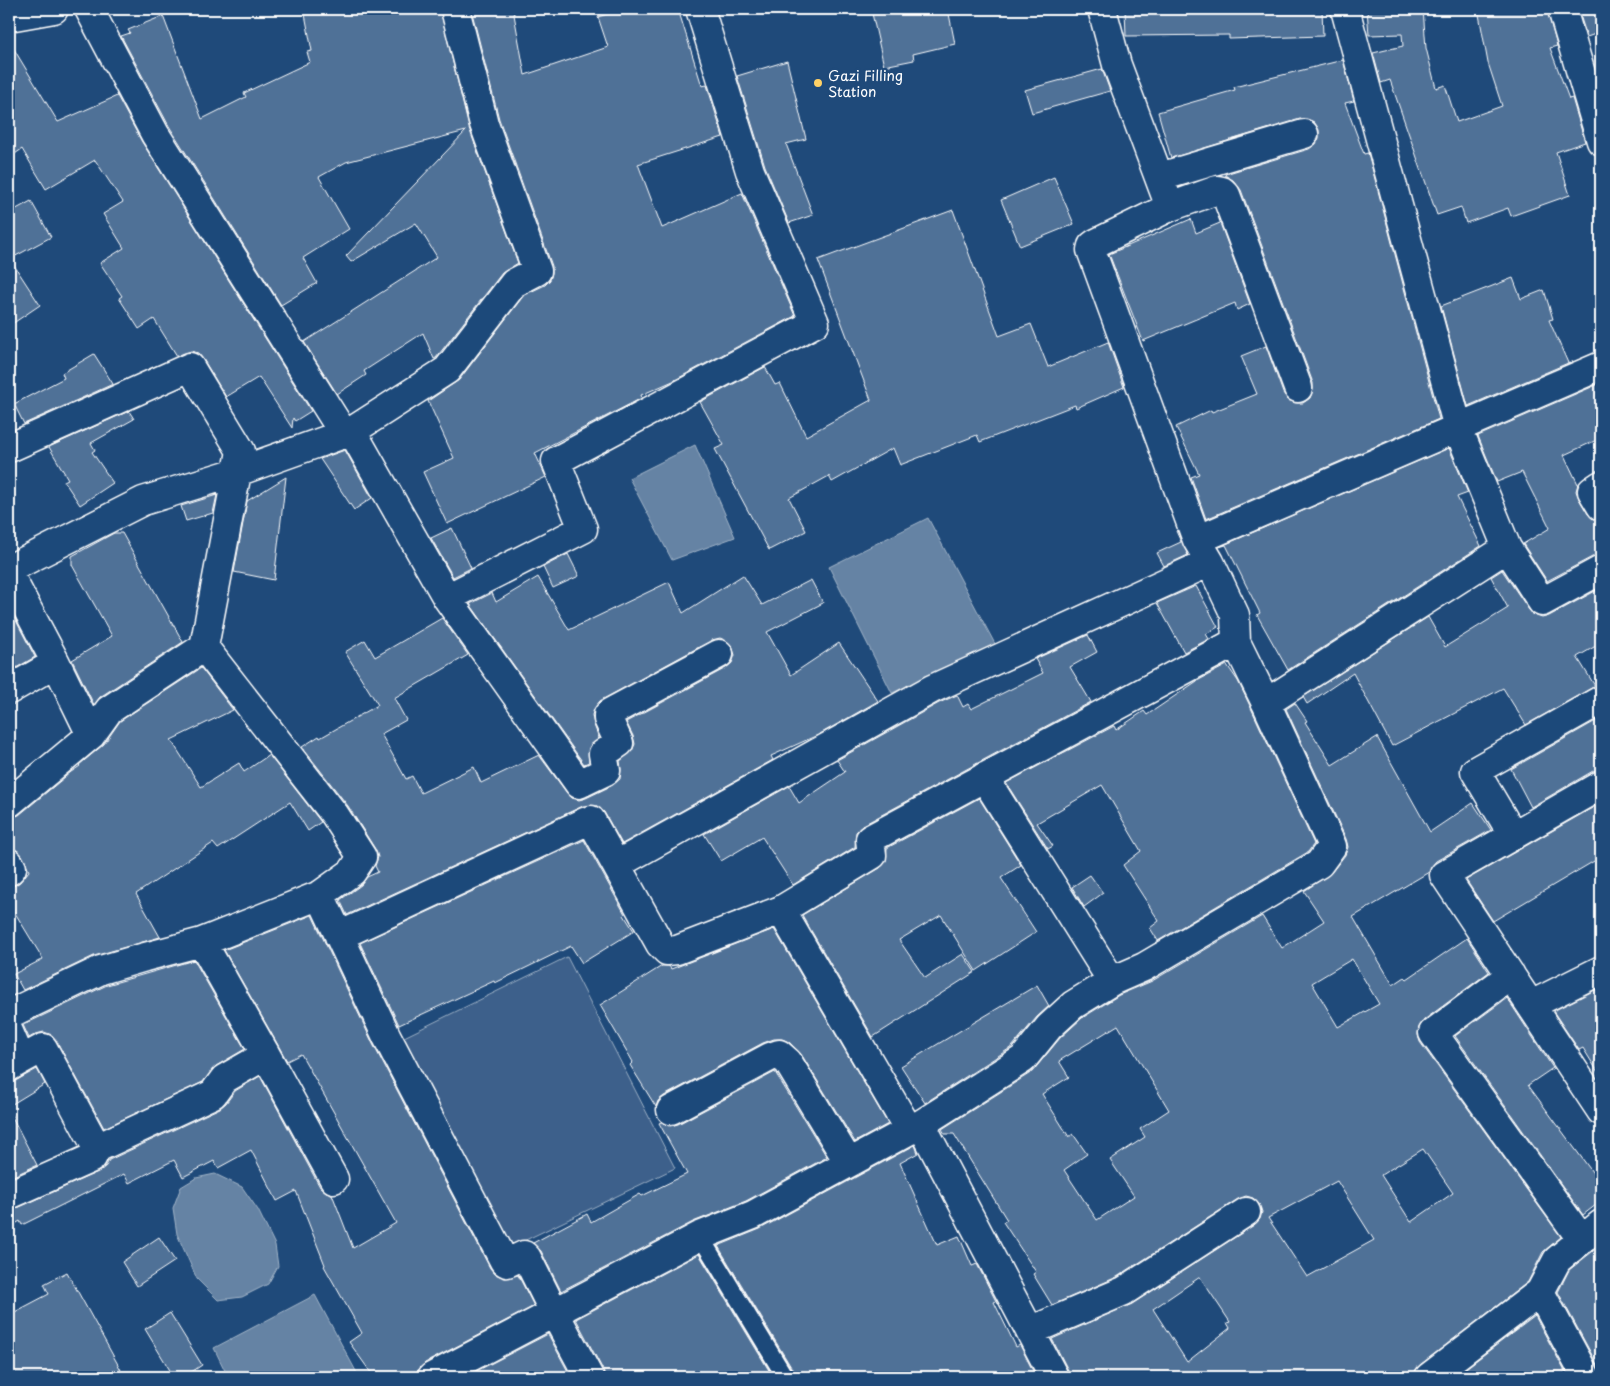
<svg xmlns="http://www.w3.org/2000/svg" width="1610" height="1386" font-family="'Playpen Sans',sans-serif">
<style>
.green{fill:#3c618b;stroke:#9eb0c5}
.water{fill:#6583a4;stroke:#a3b5c8}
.building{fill:#507197;stroke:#fff;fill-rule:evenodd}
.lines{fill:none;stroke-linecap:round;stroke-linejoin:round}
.lane-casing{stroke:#fff;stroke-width:20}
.street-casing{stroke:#fff;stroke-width:31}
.secondary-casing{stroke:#fff;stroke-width:31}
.lane{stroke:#1f4a7a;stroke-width:16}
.street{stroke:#1f4a7a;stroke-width:28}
.secondary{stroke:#1f4a7a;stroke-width:28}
.poi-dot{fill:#ffd166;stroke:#1f4a7a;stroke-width:2}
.labels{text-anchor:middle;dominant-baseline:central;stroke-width:4.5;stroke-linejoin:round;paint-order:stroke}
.poi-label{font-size:14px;fill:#fff;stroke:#1f4a7a;text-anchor:start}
</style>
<rect width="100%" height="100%" fill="#1f4a7a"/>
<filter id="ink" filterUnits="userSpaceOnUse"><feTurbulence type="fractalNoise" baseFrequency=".02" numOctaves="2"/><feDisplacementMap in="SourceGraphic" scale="10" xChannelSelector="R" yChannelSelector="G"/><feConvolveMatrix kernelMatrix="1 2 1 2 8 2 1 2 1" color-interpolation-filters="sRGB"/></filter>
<g filter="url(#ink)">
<path class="green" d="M 567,957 L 675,1168 L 507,1249 L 398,1040 Z"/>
<path class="water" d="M 695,445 L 735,537 L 672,560 L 629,478 Z
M 928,518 L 995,644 L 892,693 L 829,567 Z
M 215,1174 L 242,1187 L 258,1210 L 275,1245 L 278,1266 L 268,1284 L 242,1297 L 218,1300 L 197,1279 L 177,1234 L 173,1208 L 181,1187 L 196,1178 Z
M 315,1295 L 358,1375 L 353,1377 L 228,1377 L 214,1348 Z"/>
<path class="building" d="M 304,9 L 440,9 L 469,128 L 518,263 L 502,273 L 436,358 L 434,359 L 423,333 L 364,371 L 366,375 L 337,394 L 304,342 L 437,257 L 416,223 L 351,262 L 346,256 L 466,131 L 346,162 L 319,177 L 349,229 L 303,258 L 317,283 L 281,305 L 169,126 L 121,36 L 130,33 L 128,30 L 163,16 L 202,119 L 246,97 L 244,93 L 310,62 L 307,52 L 312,51 Z
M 471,9 L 513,9 L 525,75 L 608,47 L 598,17 L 623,9 L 678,9 L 702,86 L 707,85 L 723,137 L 638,164 L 662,228 L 742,193 L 795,316 L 673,381 L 641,395 L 642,398 L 535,453 L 546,477 L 447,524 L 423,472 L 454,458 L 428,401 L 459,380 L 524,295 L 545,285 L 550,280 L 552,273 L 552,266 L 499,119 Z
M 871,9 L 948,9 L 955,44 L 913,54 L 914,60 L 884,66 Z
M 1125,9 L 1322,9 L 1323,36 L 1229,39 L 1229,35 L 1126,36 Z
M 1367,9 L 1423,9 L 1426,48 L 1436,88 L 1445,85 L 1457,122 L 1502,106 L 1488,63 L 1478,9 L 1547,9 L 1557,46 L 1550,48 L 1569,99 L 1572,98 L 1585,142 L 1556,152 L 1570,195 L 1511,216 L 1508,208 L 1466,223 L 1461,207 L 1437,215 L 1390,80 L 1381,83 L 1373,53 L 1403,46 L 1402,34 L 1369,35 Z
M 1578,9 L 1601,9 L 1601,32 L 1587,37 Z
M 9,41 L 58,122 L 117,96 L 116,94 L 142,142 L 311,411 L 295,421 L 293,418 L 292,428 L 259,377 L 226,397 L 203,359 L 198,353 L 191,351 L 177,356 L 154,319 L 139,329 L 119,298 L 122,296 L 100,263 L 124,248 L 103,214 L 123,202 L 95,160 L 46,189 L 22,149 L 9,158 Z
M 1343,60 L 1354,101 L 1345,103 L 1364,154 L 1368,153 L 1439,419 L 1206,519 L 1191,477 L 1199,474 L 1176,427 L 1211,410 L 1212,412 L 1257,394 L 1241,356 L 1266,346 L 1283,393 L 1288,400 L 1295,403 L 1303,403 L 1310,398 L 1313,390 L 1313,383 L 1241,190 L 1233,180 L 1226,176 L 1225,174 L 1309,149 L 1316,144 L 1319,138 L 1319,130 L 1314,122 L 1307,119 L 1300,119 L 1171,158 L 1158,112 L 1235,90 L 1234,87 Z
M 787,61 L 806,139 L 786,144 L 813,215 L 789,223 L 765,166 L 737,76 Z
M 1102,69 L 1110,91 L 1032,113 L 1025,90 Z
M 1054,177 L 1074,224 L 1020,246 L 1001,200 Z
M 31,201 L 51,237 L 10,259 L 40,305 L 9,326 L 9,213 Z
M 953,210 L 999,336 L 1031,324 L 1048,367 L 1108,342 L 1124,387 L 1076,408 L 1075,405 L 980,442 L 977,435 L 900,465 L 893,448 L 832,482 L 829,476 L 789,498 L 806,531 L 769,550 L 715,449 L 724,445 L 700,402 L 765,367 L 775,385 L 780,383 L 806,436 L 871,400 L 818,260 Z
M 1191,219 L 1196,233 L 1220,223 L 1250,304 L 1237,310 L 1235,303 L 1143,341 L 1109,254 Z
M 1513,278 L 1521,299 L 1544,290 L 1553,319 L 1549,320 L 1568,363 L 1468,406 L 1441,306 Z
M 94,354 L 113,384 L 24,424 L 14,404 L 64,378 L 62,373 Z
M 1601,383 L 1601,438 L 1564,455 L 1578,484 L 1576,491 L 1579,499 L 1588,514 L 1593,519 L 1600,521 L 1601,524 L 1601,554 L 1594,556 L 1547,581 L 1523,544 L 1550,528 L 1522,472 L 1497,482 L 1478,436 Z
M 129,411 L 134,419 L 91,443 L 95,450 L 92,452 L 113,483 L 80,505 L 64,481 L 68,479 L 49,447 Z
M 1449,448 L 1468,493 L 1457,497 L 1481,546 L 1288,670 L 1257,615 L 1260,613 L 1226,545 L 1219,547 Z
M 345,450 L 372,498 L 354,510 L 320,459 Z
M 286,477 L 274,580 L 234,572 L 247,501 Z
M 217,495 L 213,513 L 186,521 L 181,506 Z
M 452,528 L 471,568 L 453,577 L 431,538 Z
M 1177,530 L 1188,555 L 1164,566 L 1157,553 L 1181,542 L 1176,531 Z
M 114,533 L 122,533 L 183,642 L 100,697 L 94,705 L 72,660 L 112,636 L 72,565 L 72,556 Z
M 568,554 L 579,576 L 553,588 L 543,567 Z
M 1502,570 L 1529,610 L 1534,615 L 1542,618 L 1549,616 L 1601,588 L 1601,643 L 1577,657 L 1595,686 L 1526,725 L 1503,688 L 1392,746 L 1353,673 L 1307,704 L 1303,697 L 1428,617 L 1445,647 L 1508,608 L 1491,577 Z
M 743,575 L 762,605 L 811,580 L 823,603 L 767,632 L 791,675 L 839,643 L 878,701 L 820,734 L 771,756 L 773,760 L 622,844 L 604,812 L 597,806 L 583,806 L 347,915 L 340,900 L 361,885 L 367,877 L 378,872 L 375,866 L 378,857 L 375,849 L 348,806 L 302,747 L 319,736 L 320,738 L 378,705 L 345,652 L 365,640 L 375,657 L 442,618 L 468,655 L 394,698 L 406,720 L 381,734 L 406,779 L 412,776 L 421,793 L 474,767 L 481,783 L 539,755 L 567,793 L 572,798 L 579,800 L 586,798 L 613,785 L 620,779 L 621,769 L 620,761 L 632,751 L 635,744 L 633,736 L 626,722 L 726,668 L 732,663 L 735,655 L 732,646 L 727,641 L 720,638 L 712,640 L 600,701 L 594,709 L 592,715 L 594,725 L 599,738 L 589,748 L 589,762 L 584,764 L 470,604 L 492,593 L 496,602 L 538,577 L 569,630 L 669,582 L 683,613 Z
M 1196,586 L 1218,627 L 1206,634 L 1209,639 L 1184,652 L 1157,603 Z
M 9,607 L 35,657 L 9,672 Z
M 1088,635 L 1097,652 L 1070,667 L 1091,702 L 863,825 L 856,832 L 855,847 L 793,885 L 762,837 L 721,861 L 704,834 L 789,786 L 799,803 L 845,772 L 837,760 L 939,703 L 957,695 L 963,707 L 968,704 L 971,709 L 1043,673 L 1035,659 Z
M 1227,665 L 1238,681 L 1252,710 L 1314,844 L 1308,852 L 1158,941 L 1150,928 L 1159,921 L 1123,865 L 1141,851 L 1102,785 L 1037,823 L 1053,846 L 1048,849 L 1006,783 L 1114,726 L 1116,730 L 1144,711 L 1147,715 L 1197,681 Z
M 201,668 L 233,710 L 171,740 L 201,787 L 239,763 L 244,772 L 269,755 L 321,822 L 308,831 L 290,802 L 218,849 L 213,843 L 136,894 L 160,937 L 94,956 L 23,990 L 14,974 L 43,959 L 9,903 L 9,886 L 14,886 L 20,882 L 29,871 L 22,855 L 15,849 L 9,839 L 9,818 L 19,815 L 71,772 L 80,766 L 79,765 L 104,744 L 120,721 Z
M 1295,703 L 1307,721 L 1305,722 L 1332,765 L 1377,737 L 1430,832 L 1473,803 L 1491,830 L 1436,861 L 1431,867 L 1429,872 L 1353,917 L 1393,985 L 1405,977 L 1407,979 L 1467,938 L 1489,972 L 1424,1020 L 1419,1027 L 1418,1035 L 1420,1042 L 1561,1237 L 1543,1252 L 1528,1282 L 1420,1365 L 1415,1371 L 1414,1377 L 1070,1377 L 1068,1370 L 1052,1339 L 1132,1304 L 1254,1225 L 1260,1219 L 1262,1212 L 1259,1204 L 1253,1198 L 1246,1196 L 1238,1199 L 1117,1277 L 1052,1305 L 1033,1274 L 1036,1272 L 1003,1222 L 1007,1220 L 954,1134 L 945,1134 L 942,1129 L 1032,1072 L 1060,1038 L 1082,1018 L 1119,995 L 1152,981 L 1262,916 L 1282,948 L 1324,921 L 1304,891 L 1331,873 L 1345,855 L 1348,847 L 1346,839 L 1286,709 ZM 1352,959 L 1379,1004 L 1338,1027 L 1312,983 ZM 1118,1025 L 1169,1110 L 1140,1129 L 1145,1137 L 1110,1160 L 1134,1196 L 1097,1220 L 1064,1170 L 1087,1154 L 1073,1134 L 1069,1137 L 1042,1094 L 1069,1077 L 1059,1061 ZM 1423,1149 L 1453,1193 L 1411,1222 L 1381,1175 ZM 1337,1181 L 1374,1240 L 1307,1277 L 1268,1218 ZM 1200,1277 L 1230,1322 L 1227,1323 L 1230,1328 L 1187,1362 L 1153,1309 Z
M 1601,718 L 1601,769 L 1593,771 L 1531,807 L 1511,769 Z
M 979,798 L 1021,865 L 1001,878 L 1036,932 L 976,971 L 941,915 L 899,940 L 925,978 L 963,954 L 975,972 L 873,1037 L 802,915 L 880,868 L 886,861 L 887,848 Z
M 1601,803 L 1601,857 L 1493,921 L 1466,880 Z
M 584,840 L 625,914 L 624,915 L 634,931 L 582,963 L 571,946 L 495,983 L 494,981 L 399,1025 L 360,943 Z
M 1090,875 L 1103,893 L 1084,907 L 1072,887 Z
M 312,915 L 373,1044 L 490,1268 L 495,1274 L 505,1278 L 518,1275 L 534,1306 L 425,1363 L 419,1369 L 417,1377 L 374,1377 L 349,1342 L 362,1333 L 324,1266 L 325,1265 L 296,1191 L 277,1201 L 251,1150 L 218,1168 L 214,1161 L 183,1177 L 174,1160 L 129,1183 L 124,1174 L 22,1225 L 20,1221 L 9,1228 L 9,1210 L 15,1209 L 98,1172 L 106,1166 L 109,1160 L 220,1108 L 226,1103 L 235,1091 L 260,1076 L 320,1187 L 326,1192 L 332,1194 L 353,1248 L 396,1223 L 301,1054 L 287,1061 L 224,950 Z
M 774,929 L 888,1124 L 855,1142 L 801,1054 L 789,1042 L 782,1039 L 774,1039 L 763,1043 L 664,1096 L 658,1101 L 656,1107 L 630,1065 L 633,1062 L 600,1005 L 662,966 L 669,966 L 671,969 Z
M 194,960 L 245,1049 L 216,1066 L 203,1082 L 104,1128 L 56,1040 L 52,1035 L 44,1032 L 36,1034 L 29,1038 L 23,1025 L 107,985 Z
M 1037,985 L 1049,1006 L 1037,1017 L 1012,1047 L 925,1103 L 901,1066 Z
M 1601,987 L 1601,1077 L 1583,1048 L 1579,1050 L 1553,1011 Z
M 1507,998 L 1553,1068 L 1528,1085 L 1601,1184 L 1601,1201 L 1583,1215 L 1455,1036 Z
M 37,1069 L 45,1084 L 9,1106 L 9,1083 L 17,1080 Z
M 775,1072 L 827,1157 L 746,1201 L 693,1222 L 561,1291 L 541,1251 L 533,1243 L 587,1214 L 591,1222 L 640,1194 L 642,1196 L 687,1174 L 659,1123 L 661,1122 L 670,1126 L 678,1124 Z
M 9,1111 L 37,1165 L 9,1178 Z
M 915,1145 L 918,1153 L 900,1163 L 937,1245 L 959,1236 L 972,1266 L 977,1264 L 996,1301 L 994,1302 L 1016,1347 L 1020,1345 L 1036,1377 L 795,1377 L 794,1372 L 718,1246 L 760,1229 Z
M 159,1237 L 175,1261 L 137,1286 L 122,1262 Z
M 1597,1248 L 1601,1255 L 1601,1376 L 1600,1370 L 1558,1292 L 1569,1270 Z
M 699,1254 L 773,1377 L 605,1377 L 603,1370 L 576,1319 Z
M 67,1272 L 121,1370 L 109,1377 L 9,1377 L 9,1315 L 49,1294 L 44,1284 Z
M 170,1313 L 202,1365 L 184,1377 L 174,1377 L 145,1329 Z
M 1535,1316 L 1568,1377 L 1454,1377 Z
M 548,1334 L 571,1377 L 465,1377 Z"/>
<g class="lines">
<defs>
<path id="lane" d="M 700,1236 L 785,1377"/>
<path id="street" d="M 89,9 L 155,134 L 344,434
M 1345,9 L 1458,428 L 1507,548
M 1562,9 L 1601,141
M 1160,177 L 1304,134
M 1170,207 L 1217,190 L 1222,191 L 1226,195 L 1298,388
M 352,431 L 447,598 L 583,529 L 556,461 L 815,323 L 750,171 L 700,9
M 9,448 L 190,367 L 241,451 L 204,647 L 109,710 L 91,735 L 9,803
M 1601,485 L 1592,491 L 1601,506
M 1197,540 L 1601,366
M 9,569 L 143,501 L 237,472 L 352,431 L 447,370 L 514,283 L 537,271 L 484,124 L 455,9
M 9,574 L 56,663 L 91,735
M 447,598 L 579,784 L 606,771 L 603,754 L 619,743 L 608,719 L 608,715 L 611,712 L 719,654
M 9,690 L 56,663
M 1266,703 L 1507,548 L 1542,602 L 1601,570
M 984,777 L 1112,981
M 1601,785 L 1444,875 L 1601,1111
M 1513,835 L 1475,771 L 1601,700
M 9,863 L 12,868 L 9,871
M 616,865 L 932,689 L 1210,562
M 320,895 L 387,1037 L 504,1261 L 507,1263 L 524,1255 L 527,1258 L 554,1312 L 589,1377
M 781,910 L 909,1130
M 339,936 L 587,821 L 591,820 L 660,944 L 667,951 L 677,950 L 781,910 L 872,855 L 870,839 L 1236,642
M 1511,975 L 1433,1033 L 1582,1240
M 1531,1005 L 1601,970
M 9,1014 L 101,970 L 145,957 L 202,942 L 320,895 L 352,872 L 362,857 L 335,815 L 204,647
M 9,1032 L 21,1060 L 9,1067
M 266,1055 L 334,1179
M 21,1060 L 43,1048 L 97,1148
M 671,1110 L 770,1057 L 779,1054 L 788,1062 L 849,1163
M 921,1124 L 1054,1377
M 9,1195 L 92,1158 L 97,1148 L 213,1094 L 224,1079 L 266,1055 L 202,942
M 1540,1292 L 1586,1377
M 1030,1331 L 1124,1291 L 1246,1212
M 432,1377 L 700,1236 L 753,1215 L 921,1124 L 1023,1059 L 1049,1027 L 1073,1005 L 1112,981 L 1144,967 L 1319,864 L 1332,846 L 1266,703 L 1236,642 L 1235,615 L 1210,562 L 1197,540 L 1091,250 L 1092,246 L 1096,243 L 1170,207 L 1117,65 L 1102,9
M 1429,1377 L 1540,1292 L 1557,1260 L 1601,1224"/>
<path id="secondary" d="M 9,17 L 54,9"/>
</defs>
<use href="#lane" class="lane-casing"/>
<use href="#street" class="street-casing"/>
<use href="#secondary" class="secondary-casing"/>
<use href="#lane" class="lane"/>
<use href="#street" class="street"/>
<use href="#secondary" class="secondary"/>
</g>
</g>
<circle class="poi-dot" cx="818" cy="83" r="5"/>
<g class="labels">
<g class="poi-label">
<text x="828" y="75">Gazi Filling<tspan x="828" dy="16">Station</tspan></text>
</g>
</g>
<rect width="1610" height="1386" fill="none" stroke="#1f4a7a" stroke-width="30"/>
<rect x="15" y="15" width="1580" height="1356" fill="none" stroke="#fff" stroke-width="2" filter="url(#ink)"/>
</svg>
